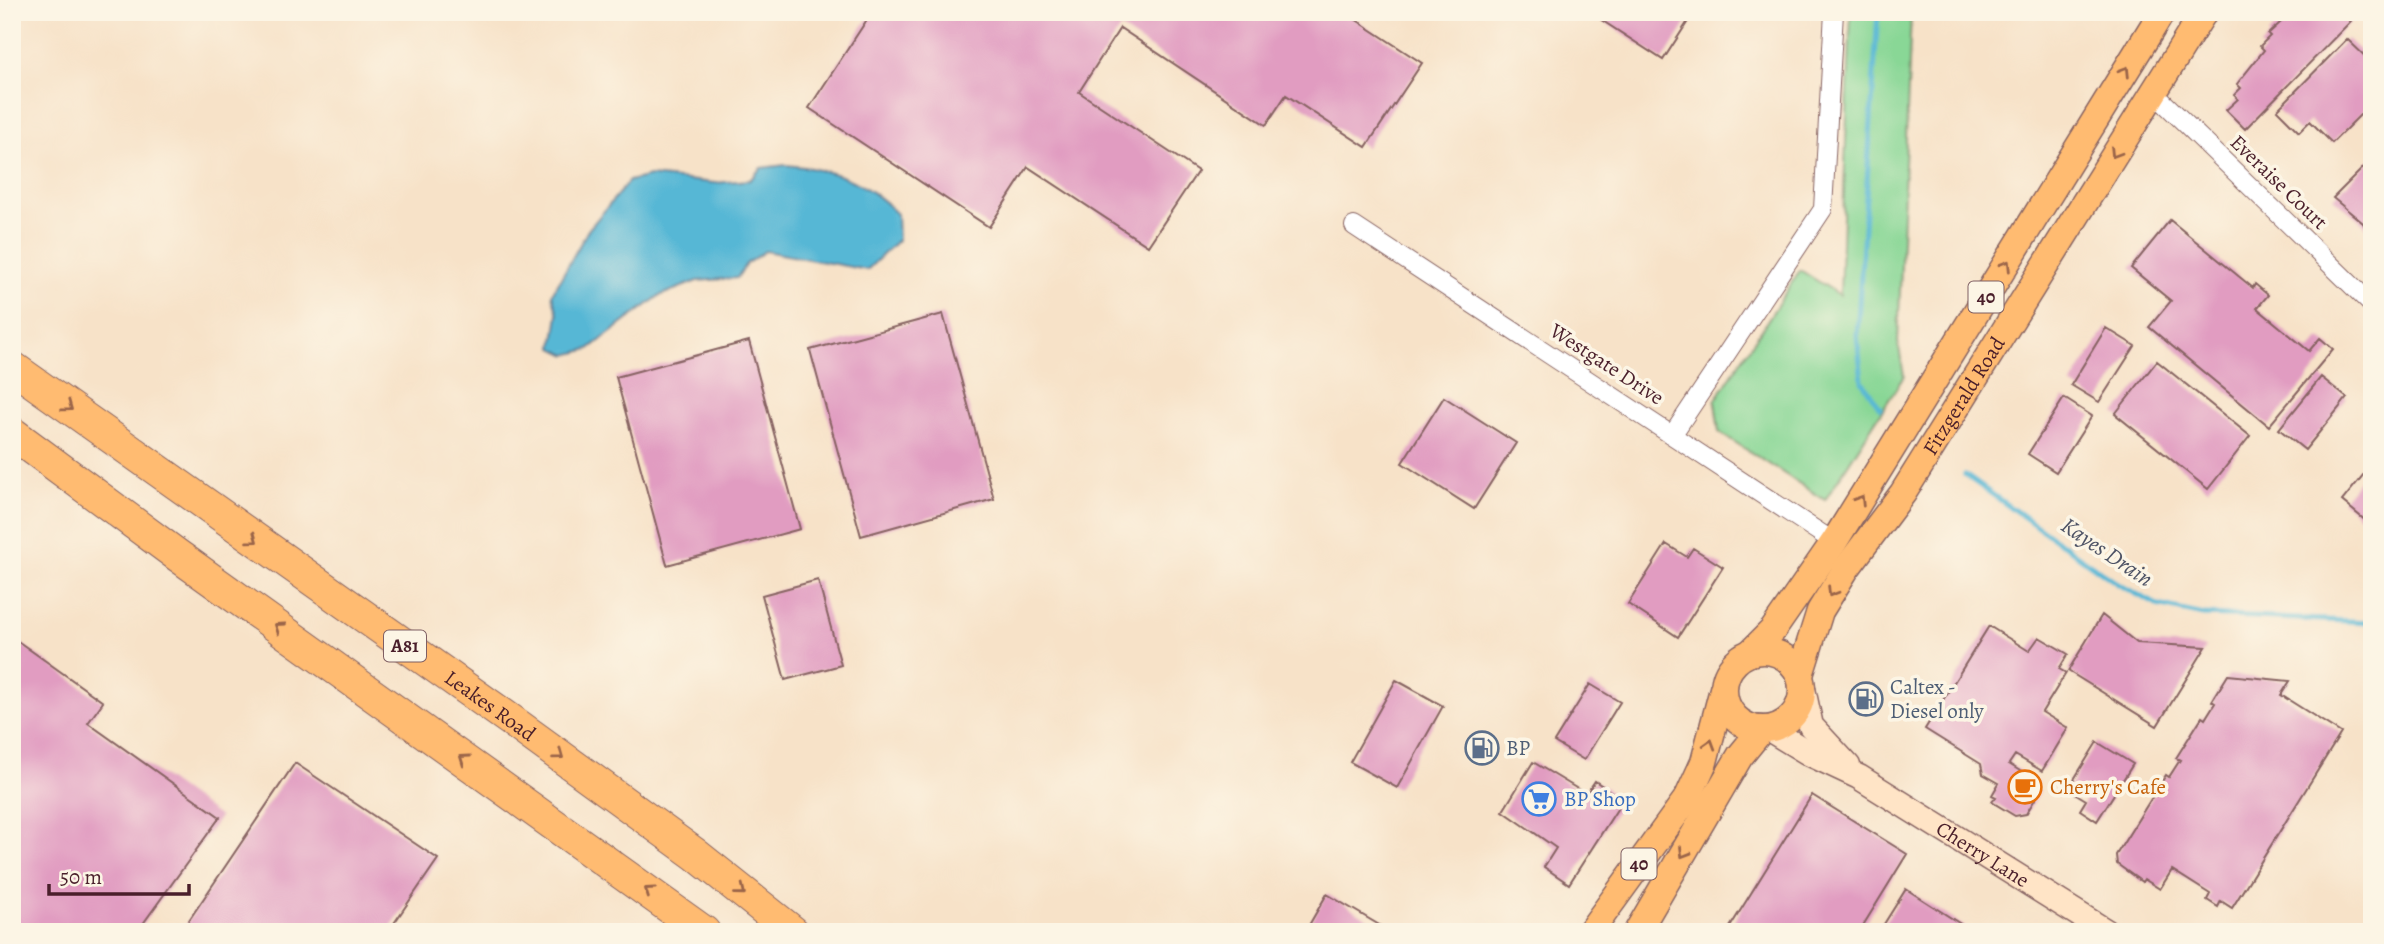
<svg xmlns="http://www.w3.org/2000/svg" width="2384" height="944" font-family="Alegreya,serif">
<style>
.green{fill:#89d796;stroke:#6a7b60;stroke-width:2}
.water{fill:#57b7d5;stroke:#506b80;stroke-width:2}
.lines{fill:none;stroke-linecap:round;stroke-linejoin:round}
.stream{stroke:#57b7d5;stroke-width:5}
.building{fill:#e19cc1}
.street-casing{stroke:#876362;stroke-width:20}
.secondary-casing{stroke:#876362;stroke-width:27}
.primary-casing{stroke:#876362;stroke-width:29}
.highway-casing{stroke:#876362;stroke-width:34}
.street{stroke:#fff;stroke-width:18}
.secondary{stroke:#ffe4c6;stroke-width:24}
.primary{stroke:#ffbb71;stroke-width:26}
.highway{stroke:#ffbb71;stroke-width:32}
.oneway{stroke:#9b654a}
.labels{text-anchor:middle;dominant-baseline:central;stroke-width:7;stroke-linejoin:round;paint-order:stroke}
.shield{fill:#fcf5e5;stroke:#7f5f63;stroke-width:2}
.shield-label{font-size:19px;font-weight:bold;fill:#4a1f2b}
.street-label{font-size:21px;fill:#4a1f2b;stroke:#fcf5e5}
.service-label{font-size:21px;fill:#4e5e75;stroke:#fcf5e5;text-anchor:start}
.food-label{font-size:21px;fill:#c56008;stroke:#fcf5e5;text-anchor:start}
.shop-label{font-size:21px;fill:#366cbe;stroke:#fcf5e5;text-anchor:start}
.water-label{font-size:23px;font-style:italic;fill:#4f5466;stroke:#fcf5e5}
</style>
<rect width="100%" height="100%" fill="#fcf5e5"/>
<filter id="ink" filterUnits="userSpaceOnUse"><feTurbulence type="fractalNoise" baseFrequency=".0143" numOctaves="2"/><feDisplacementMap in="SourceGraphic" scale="14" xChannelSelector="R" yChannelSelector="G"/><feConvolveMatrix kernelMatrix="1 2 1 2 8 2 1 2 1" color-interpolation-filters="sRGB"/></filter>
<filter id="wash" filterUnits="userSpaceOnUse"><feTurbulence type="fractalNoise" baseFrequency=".00686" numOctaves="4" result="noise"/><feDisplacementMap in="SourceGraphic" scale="28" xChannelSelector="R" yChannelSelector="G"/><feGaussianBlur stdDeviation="1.57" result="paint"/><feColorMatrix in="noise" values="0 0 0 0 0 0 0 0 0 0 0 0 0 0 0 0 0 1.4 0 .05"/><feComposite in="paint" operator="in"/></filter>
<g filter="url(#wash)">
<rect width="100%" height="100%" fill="#f7e2c8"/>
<path class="green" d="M 1851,12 L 1911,12 L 1898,342 L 1904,376 L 1825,500 L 1719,432 L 1715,401 L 1800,270 L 1840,295 Z"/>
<path class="water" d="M 786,165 C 832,169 865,180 897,214 L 898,240 L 867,270 L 765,251 L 746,264 L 737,278 L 697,281 L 659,296 L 589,349 L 567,355 L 553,348 L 558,314 L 552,294 L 588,230 L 629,181 L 650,176 L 714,183 L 750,180 L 761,168 Z"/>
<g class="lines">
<path class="stream" d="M 1878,12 L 1857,335 L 1862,381 L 1880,408
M 1965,475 L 2118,584 L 2157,605 L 2204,615 L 2372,622"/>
</g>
<g id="blocks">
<path class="building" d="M 872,12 L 1344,12 L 1422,63 L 1366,147 L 1286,95 L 1266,125 L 1120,28 L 1079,92 L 1198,171 L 1148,246 L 1028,167 L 989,227 L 809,108 Z
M 1589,12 L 1694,12 L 1663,60 Z
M 2292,12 L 2343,12 L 2351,21 L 2245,129 L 2226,110 L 2238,99 L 2234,95 L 2241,88 L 2237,84 L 2264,50 L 2260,46 L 2270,36 L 2268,34 Z
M 2347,39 L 2372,63 L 2372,103 L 2332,143 L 2310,121 L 2299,132 L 2277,110 Z
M 2372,159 L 2372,238 L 2363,223 L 2333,198 Z
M 2170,220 L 2253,288 L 2255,284 L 2268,295 L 2257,308 L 2309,351 L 2320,338 L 2333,349 L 2269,426 L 2149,327 L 2171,301 L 2131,268 Z
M 943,314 L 994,499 L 861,536 L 810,350 Z
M 2106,328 L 2135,346 L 2099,402 L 2071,385 Z
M 749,341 L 800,529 L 667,565 L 616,377 Z
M 2157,361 L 2250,436 L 2208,489 L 2115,414 Z
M 2321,377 L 2347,398 L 2305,450 L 2279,429 Z
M 1444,397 L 1516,443 L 1474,509 L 1402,463 Z
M 2064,398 L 2092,416 L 2056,472 L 2028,454 Z
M 2372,464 L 2372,526 L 2342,501 Z
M 1666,544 L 1687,557 L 1693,548 L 1723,567 L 1678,637 L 1628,604 Z
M 818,580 L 841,665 L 785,680 L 762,595 Z
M 2102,615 L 2137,643 L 2206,647 L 2157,726 L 2068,671 Z
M 1989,626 L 2029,651 L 2039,637 L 2068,654 L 2059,669 L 2066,673 L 2042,712 L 2068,728 L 2042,771 L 2015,755 L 2009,764 L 2039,783 L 2036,788 L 2040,791 L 2026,814 L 2015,816 L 1992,802 L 1996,797 L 1992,795 L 1999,783 L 1983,774 L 1981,764 L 1925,729 Z
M 12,637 L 103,702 L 88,723 L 220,817 L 137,932 L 12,932 Z
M 2228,675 L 2290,681 L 2281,695 L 2341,733 L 2232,908 L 2221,901 L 2218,907 L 2207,900 L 2210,894 L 2172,870 L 2160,889 L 2144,879 L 2142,882 L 2117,864 L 2116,855 L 2166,775 L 2169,777 L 2180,760 L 2176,758 L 2202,717 L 2205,719 L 2215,703 L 2212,701 Z
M 1396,680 L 1443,706 L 1397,788 L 1350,762 Z
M 1590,684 L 1620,702 L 1584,760 L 1554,742 Z
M 2097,742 L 2133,764 L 2097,821 L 2080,810 L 2086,800 L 2068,789 Z
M 1533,762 L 1586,794 L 1595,781 L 1623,800 L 1569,884 L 1544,867 L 1556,848 L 1503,811 Z
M 295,763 L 438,859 L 388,932 L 181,932 Z
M 1812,795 L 1907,854 L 1859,932 L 1727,932 Z
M 1906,889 L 1973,932 L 1879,932 Z
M 1327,894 L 1391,932 L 1305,932 Z"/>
</g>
</g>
<g filter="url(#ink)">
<use href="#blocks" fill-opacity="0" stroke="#876362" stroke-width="2"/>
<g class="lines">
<defs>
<path id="street" d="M 2153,92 L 2372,305
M 1354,226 L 1834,542
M 1673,434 L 1823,209 L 1834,12"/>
<g id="secondary">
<path d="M 1802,684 L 1811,726 L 1848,766"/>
<path id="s1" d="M 1769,729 L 1810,754 L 1859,777 L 2107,932"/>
</g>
<g id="primary">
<circle cx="1763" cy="690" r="39"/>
<path d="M 1751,652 L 1773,630 L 1834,542 L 2162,12"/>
<path id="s2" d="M 1800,675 L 1820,611 L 1846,569 L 1903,493 L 2204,12"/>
<path d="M 1590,932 L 1688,797 L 1704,762 L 1723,689"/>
<path d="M 1637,932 L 1740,756 L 1762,729"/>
</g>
<g id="highway">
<path id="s3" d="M 12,367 L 512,721 L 695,854 L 793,932"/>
<path d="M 12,433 L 177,555 L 704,932"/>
</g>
</defs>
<use href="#street" class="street-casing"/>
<use href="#secondary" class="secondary-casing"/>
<use href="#primary" class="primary-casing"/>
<use href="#highway" class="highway-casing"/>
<use href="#street" class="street"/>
<use href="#secondary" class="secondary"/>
<use href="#primary" class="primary"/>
<use href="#highway" class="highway"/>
</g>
<defs><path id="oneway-chevron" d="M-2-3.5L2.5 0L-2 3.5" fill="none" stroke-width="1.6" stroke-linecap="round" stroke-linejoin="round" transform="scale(1.75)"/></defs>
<g class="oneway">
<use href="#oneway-chevron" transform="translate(2125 71) rotate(-58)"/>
<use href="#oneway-chevron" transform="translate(2115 153) rotate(122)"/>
<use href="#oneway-chevron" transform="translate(2006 265) rotate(-58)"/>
<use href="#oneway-chevron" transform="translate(68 407) rotate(36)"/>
<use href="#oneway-chevron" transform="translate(1860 500) rotate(-58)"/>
<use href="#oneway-chevron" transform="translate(253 539) rotate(36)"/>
<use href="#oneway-chevron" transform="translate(1832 592) rotate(122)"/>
<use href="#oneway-chevron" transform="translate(279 627) rotate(-145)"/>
<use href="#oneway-chevron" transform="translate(1710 744) rotate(-73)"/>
<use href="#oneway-chevron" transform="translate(559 755) rotate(36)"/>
<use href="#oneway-chevron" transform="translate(464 759) rotate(-145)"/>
<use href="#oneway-chevron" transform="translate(1684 853) rotate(121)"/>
<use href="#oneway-chevron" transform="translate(649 891) rotate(-145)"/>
<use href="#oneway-chevron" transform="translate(741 891) rotate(39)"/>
</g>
</g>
<defs>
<symbol id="fuel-ring" viewBox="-11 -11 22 22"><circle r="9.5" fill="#fcf5e5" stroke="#5c6f8a" stroke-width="1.5"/><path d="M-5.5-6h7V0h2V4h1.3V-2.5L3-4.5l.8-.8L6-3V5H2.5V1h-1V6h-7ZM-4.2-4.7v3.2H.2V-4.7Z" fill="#5c6f8a"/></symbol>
<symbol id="cafe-ring" viewBox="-11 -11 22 22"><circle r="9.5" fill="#fcf5e5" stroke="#e8710a" stroke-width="1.5"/><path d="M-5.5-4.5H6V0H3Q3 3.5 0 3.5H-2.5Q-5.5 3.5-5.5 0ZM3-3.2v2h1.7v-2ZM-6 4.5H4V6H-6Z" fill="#e8710a"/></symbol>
<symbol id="supermarket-ring" viewBox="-11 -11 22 22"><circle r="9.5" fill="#fcf5e5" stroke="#3f7fe0" stroke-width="1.5"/><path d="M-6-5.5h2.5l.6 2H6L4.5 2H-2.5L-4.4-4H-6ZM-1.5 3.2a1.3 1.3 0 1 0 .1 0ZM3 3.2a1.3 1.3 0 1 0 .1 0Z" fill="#3f7fe0"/></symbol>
</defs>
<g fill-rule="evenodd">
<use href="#fuel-ring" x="1847" y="680" width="38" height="38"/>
<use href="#fuel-ring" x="1463" y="729" width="38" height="38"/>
<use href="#cafe-ring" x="2006" y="768" width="38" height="38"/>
<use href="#supermarket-ring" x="1520" y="780" width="38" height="38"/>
</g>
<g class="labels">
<g class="shield">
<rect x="1968.5" y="281.5" width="35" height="31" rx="5"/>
<rect x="384" y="630.5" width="42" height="31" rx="5"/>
<rect x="1621.5" y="848.5" width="35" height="31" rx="5"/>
</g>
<g class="shield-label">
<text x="1986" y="297">40</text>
<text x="405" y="646">A81</text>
<text x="1639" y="864">40</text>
</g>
<g class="street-label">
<text transform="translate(2279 182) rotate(44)">Everaise Court</text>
<text transform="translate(1607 364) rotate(33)">Westgate Drive</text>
<text stroke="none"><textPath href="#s2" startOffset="326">Fitzgerald Road</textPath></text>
<text stroke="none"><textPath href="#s3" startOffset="586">Leakes Road</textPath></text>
<text stroke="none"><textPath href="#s1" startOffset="248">Cherry Lane</textPath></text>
</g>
<g class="service-label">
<text x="1890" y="687">Caltex -<tspan x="1890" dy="24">Diesel only</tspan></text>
<text x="1506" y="748">BP</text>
</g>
<g class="food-label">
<text x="2050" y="787">Cherry's Cafe</text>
</g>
<g class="shop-label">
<text x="1564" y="799">BP Shop</text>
</g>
<g class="water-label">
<text transform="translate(2107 552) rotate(34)">Kayes Drain</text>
</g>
</g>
<rect width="2384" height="944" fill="none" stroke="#fcf5e5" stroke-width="42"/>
<path d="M49 884v10h140v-10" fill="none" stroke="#4a1f2b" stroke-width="3.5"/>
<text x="60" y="884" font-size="21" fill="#4a1f2b" stroke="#fcf5e5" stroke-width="5" paint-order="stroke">50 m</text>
</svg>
